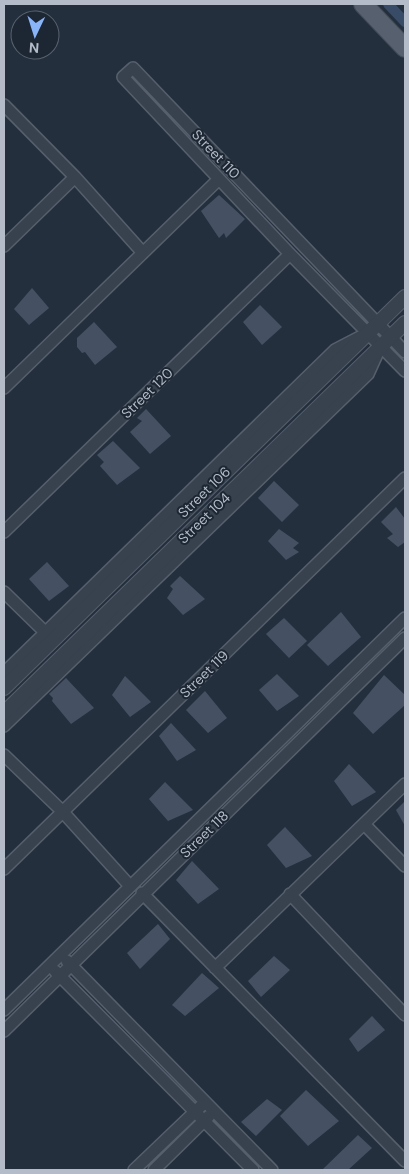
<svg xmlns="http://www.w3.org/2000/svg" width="409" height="1174" font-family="'DM Sans',sans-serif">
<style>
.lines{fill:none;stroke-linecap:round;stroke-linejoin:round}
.canal{stroke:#394c67;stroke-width:10}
.building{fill:#455162}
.minor-casing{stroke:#565f6c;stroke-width:14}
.tertiary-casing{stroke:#565f6c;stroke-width:16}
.primary-casing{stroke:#414a57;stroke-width:20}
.minor{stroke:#38414e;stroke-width:11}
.tertiary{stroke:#38414e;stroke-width:14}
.primary{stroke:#56606e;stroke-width:18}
.labels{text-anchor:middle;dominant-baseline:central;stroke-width:4;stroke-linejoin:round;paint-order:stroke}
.street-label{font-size:14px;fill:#b4bcc9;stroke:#1d2633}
</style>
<rect width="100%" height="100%" fill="#242f3e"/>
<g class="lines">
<path class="canal" d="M 388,4 L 405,22"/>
</g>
<path class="building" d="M 219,195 L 245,219 L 226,238 L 224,233 L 219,238 L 201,211 Z
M 32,288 L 49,308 L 29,325 L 14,309 Z
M 260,305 L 282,327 L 262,345 L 243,322 Z
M 94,322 L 117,347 L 95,365 L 85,352 L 82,353 L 77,347 L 77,338 Z
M 146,409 L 171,436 L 150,454 L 130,432 L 142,421 L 137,418 Z
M 113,441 L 140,468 L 117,485 L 100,466 L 104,462 L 97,455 Z
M 274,481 L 299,505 L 282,522 L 258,498 Z
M 396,507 L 405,519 L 405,542 L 398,547 L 387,538 L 393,534 L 381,522 Z
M 279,529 L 299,543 L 293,548 L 299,552 L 286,560 L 268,541 Z
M 47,562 L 69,586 L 49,601 L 29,579 Z
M 180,576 L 205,599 L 183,615 L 167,598 L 173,589 L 170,586 Z
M 341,612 L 361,637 L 328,666 L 307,645 Z
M 284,618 L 307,641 L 289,658 L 266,634 Z
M 277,674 L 299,696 L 277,711 L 259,690 Z
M 384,675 L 405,695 L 405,705 L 373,734 L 353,713 Z
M 125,676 L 151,702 L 130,717 L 112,695 Z
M 66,678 L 94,708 L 71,724 L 52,701 L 53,698 L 49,694 Z
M 205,691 L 227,718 L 208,733 L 186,710 Z
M 171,723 L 196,750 L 177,761 L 159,736 Z
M 349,764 L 376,792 L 352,806 L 334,781 Z
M 165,782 L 193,810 L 168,821 L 149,799 Z
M 405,801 L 405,826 L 396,810 Z
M 285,827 L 312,856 L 286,868 L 267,845 Z
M 192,861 L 219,889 L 198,904 L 176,880 Z
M 158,924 L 170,939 L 140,969 L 127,953 Z
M 274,956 L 290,970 L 261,997 L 248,981 Z
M 202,973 L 219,988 L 185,1016 L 172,1005 Z
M 372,1016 L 385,1030 L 358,1052 L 349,1039 Z
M 306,1090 L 339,1121 L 308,1146 L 280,1116 Z
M 267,1099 L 282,1110 L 256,1136 L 241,1122 Z
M 358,1135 L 372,1148 L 348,1170 L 322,1170 Z"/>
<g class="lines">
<defs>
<path id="minor" d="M 4,105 L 75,177 L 143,253
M 4,246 L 75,177
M 405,352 L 133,68 L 123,77 L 290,254 L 405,371
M 4,388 L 219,179
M 4,532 L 290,254
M 4,592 L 50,637
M 4,673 L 335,350 L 360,337
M 4,726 L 368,374 L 378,352
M 4,755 L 62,811 L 130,886
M 364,824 L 405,866
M 4,869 L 405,478
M 142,893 L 405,1161
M 290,894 L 405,1015
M 67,961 L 272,1170
M 215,968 L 405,784
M 55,971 L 253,1170
M 4,1010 L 405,618
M 4,1031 L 405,638
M 134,1170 L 201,1106
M 154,1170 L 209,1116"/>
<path id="tertiary" d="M 4,688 L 405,297
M 4,713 L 405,323"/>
<path id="primary" d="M 363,4 L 405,48"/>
</defs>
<use href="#minor" class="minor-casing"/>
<use href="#tertiary" class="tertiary-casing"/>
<use href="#primary" class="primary-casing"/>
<use href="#minor" class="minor"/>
<use href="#tertiary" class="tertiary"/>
<use href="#primary" class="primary"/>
</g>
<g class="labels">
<g class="street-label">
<text transform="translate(216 154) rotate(46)">Street 110</text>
<text transform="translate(147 393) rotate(-44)">Street 120</text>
<text transform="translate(204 492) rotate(-44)">Street 106</text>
<text transform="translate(204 518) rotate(-44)">Street 104</text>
<text transform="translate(204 674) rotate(-44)">Street 119</text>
<text transform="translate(204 834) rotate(-44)">Street 118</text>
</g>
</g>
<rect width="409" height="1174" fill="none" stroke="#b4bcc9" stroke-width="10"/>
<g transform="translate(35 35) rotate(184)"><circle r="24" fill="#1d2633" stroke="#59626f"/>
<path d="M0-4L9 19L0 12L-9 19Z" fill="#8ab4f8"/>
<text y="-8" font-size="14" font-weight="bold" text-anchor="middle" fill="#b4bcc9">N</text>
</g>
</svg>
